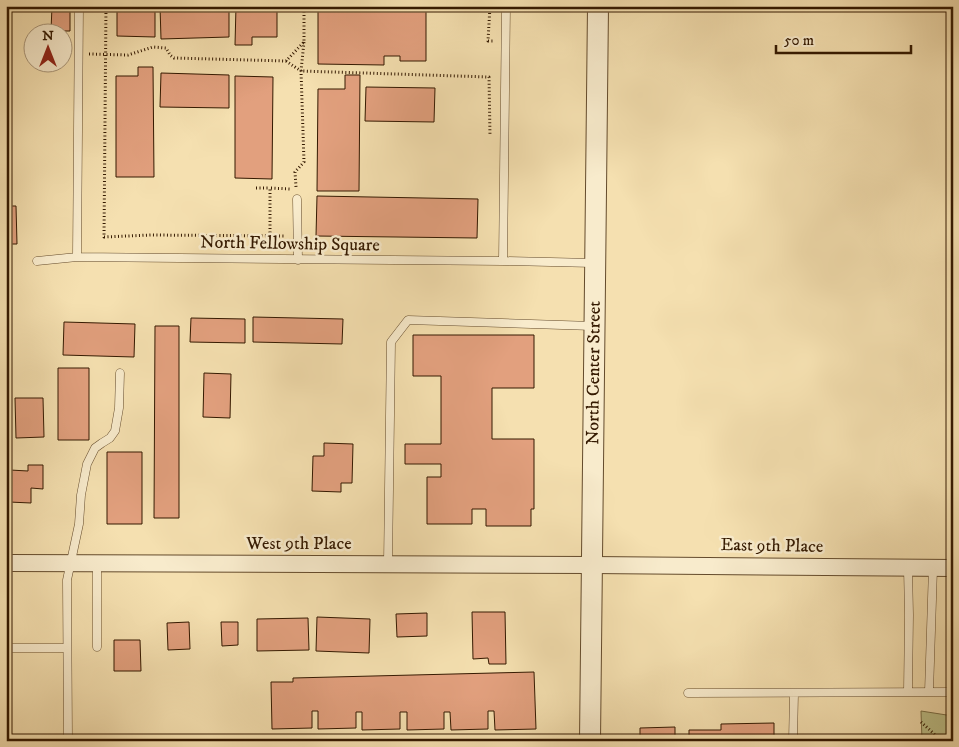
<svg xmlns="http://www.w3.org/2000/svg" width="959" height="747" font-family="'IM FELL DW Pica',serif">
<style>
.green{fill:#bec28a;stroke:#796e45}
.building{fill:#e2a07e;stroke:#341900}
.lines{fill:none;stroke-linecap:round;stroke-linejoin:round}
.service-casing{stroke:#644b2c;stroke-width:9}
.minor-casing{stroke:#644b2c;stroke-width:18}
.tertiary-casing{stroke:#644b2c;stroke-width:22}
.path{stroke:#341900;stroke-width:3;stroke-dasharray:1 2.5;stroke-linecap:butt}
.service{stroke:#f8ebcc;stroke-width:8}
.minor{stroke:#f8ebcc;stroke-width:16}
.tertiary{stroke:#f8ebcc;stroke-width:20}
.labels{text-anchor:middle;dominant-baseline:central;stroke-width:5;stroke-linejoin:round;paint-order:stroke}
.street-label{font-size:18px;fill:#341900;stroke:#f8ebcc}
</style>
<rect width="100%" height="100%" fill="#f5e0b0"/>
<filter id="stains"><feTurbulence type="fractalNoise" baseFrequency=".004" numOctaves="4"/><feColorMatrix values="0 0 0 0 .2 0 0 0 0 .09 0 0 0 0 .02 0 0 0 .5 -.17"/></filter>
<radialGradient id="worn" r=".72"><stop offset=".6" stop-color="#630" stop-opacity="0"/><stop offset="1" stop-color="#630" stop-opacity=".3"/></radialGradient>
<path class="green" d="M 921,711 L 953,716 L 953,741 L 922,741 Z"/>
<path class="building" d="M 52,6 L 70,6 L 70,31 L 51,31 Z
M 117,6 L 155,6 L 155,37 L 117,36 Z
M 160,6 L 229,6 L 229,37 L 161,39 Z
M 236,6 L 277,6 L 277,37 L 252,37 L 252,45 L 235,45 Z
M 318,6 L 426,6 L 426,61 L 400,61 L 400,56 L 384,56 L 384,65 L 318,64 Z
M 138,67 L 153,67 L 154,177 L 116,177 L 116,76 L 138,76 Z
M 161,73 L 229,75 L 229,108 L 160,107 Z
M 345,75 L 360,75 L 359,191 L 317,191 L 318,89 L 345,89 Z
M 235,76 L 273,77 L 272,179 L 235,178 Z
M 366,87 L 435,88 L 434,122 L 365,121 Z
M 317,196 L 478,199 L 477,238 L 316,236 Z
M 6,206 L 16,206 L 17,244 L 6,244 Z
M 253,317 L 343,319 L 342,344 L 253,342 Z
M 191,318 L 245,319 L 245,343 L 190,342 Z
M 64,322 L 135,324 L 134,357 L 63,355 Z
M 155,326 L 179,326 L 179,518 L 154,518 Z
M 413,335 L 534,335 L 534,388 L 492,388 L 492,439 L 534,439 L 534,509 L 531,509 L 531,526 L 486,526 L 486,509 L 472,509 L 472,524 L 427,524 L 427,477 L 441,477 L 441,464 L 405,464 L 405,444 L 441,444 L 441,376 L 413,376 Z
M 58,368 L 89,368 L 89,440 L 58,440 Z
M 204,373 L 231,374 L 230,418 L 203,417 Z
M 15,398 L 43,398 L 44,437 L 16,438 Z
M 324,443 L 353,444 L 352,483 L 341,483 L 341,492 L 312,491 L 313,456 L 324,456 Z
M 107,452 L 142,452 L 142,524 L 107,524 Z
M 28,465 L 43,465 L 43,489 L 31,488 L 31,503 L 9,502 L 10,470 L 28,471 Z
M 472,612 L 505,612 L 506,664 L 489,664 L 488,658 L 473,659 Z
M 427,613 L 427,636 L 397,637 L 396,614 Z
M 317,617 L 370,619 L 369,653 L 316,651 Z
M 308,618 L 309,650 L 257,651 L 257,619 Z
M 189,622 L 190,649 L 168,650 L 167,623 Z
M 221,622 L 238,622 L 238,645 L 222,646 Z
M 114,640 L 140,640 L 141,671 L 114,671 Z
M 534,672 L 536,729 L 495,730 L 494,711 L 488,711 L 488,729 L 451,730 L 450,712 L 444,712 L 444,729 L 407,730 L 407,712 L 400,712 L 400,729 L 362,730 L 362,712 L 356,712 L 356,728 L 318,729 L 318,711 L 312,711 L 312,728 L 272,729 L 271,682 L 293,682 L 293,678 Z
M 774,723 L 774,741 L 689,741 L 689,730 L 721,730 L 721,724 Z
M 675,727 L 675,741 L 640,741 L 640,728 Z"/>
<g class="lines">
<defs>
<path id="service" d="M 79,6 L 77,257 L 503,261 L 506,6
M 297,199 L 298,260
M 37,261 L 77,257
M 503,261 L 593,263
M 97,564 L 97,647
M 388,564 L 391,342 L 408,320 L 593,326
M 908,568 L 909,615 L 908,692
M 6,648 L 67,648
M 929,692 L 933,568
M 688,693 L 953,692
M 68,741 L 67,580 L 79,524 L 81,495 L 87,464 L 95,448 L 102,443 L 110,438 L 115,431 L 119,408 L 120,373
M 793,741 L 794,693"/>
<path id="minor" d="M 6,563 L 592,565 L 953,568"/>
<g id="tertiary">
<path id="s1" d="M 590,741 L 598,6"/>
</g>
</defs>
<use href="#service" class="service-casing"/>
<use href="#minor" class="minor-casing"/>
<use href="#tertiary" class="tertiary-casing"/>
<path class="path" d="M 106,6 L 104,237 L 151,235 L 285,236
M 490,6 L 488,41 L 494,41
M 304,42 L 301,71 L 489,77 L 490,136
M 89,54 L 128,55 L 153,47 L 166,48 L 170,55 L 174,58 L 286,61 L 304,42 L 304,6
M 286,61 L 301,71 L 304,162 L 295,172 L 296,187
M 256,188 L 270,188
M 270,236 L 270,188 L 291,189
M 921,722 L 942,741"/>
<use href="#service" class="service"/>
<use href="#minor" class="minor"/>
<use href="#tertiary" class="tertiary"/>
</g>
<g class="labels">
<g class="street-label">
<text transform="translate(290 244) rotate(1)">North Fellowship Square</text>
<text stroke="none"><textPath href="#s1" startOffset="368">North Center Street</textPath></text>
<text x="299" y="544">West 9th Place</text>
<text transform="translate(772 546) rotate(1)">East 9th Place</text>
</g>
</g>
<rect width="959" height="747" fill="none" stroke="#f5e0b0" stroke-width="25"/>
<rect x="8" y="8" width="944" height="732" fill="none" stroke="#341900" stroke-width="2.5"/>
<rect x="12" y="12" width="934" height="722" fill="none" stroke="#341900"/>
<g transform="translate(48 48)"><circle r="24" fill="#f8ebcc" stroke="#aa977a"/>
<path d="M0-4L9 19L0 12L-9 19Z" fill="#8f2418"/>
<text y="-8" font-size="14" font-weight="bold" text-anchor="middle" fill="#341900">N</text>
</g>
<path d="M776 45v8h135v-8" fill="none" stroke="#341900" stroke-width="2.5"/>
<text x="784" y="45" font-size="15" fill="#341900" stroke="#f8ebcc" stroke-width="4" paint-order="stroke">50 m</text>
<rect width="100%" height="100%" filter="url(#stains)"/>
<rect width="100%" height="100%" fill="url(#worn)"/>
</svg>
